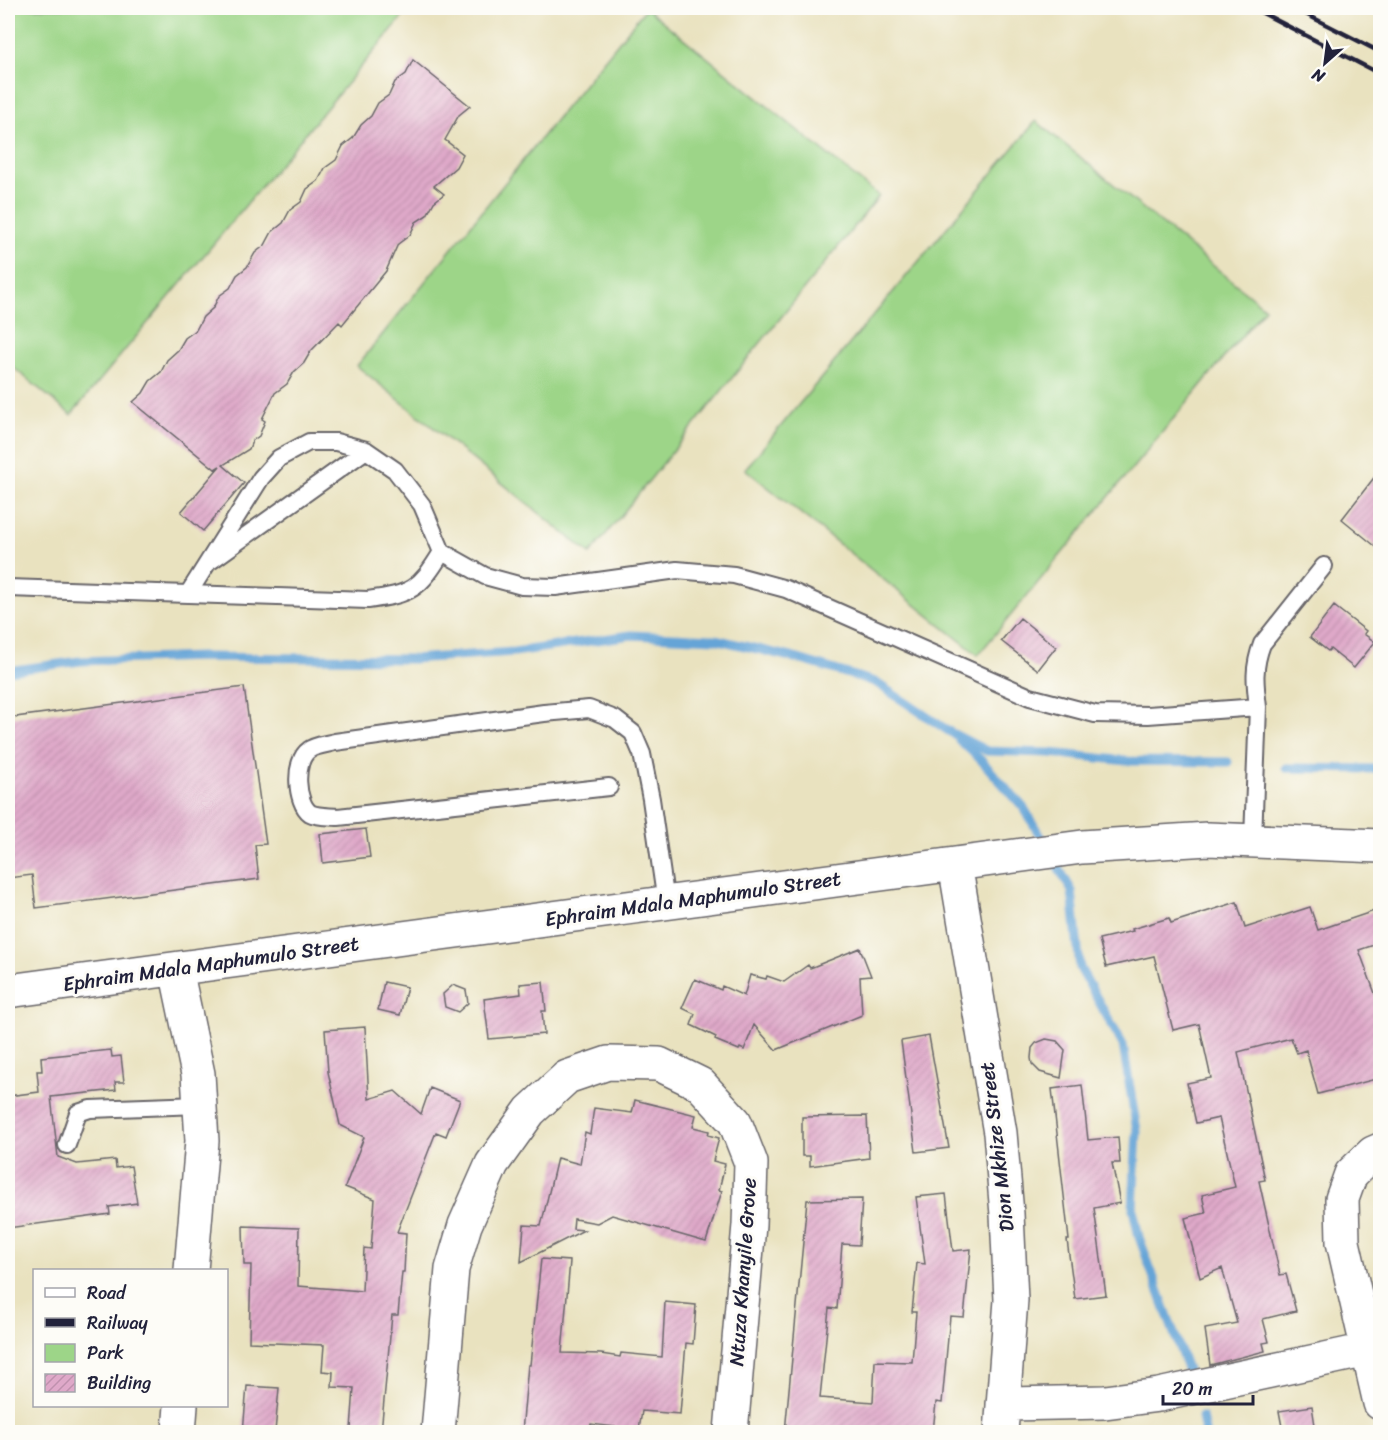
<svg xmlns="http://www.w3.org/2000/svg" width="1388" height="1440" font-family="Sriracha,sans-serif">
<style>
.green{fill:#9dd588;stroke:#607c62;stroke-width:1.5}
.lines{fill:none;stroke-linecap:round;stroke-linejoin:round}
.stream{stroke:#65a4d7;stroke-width:9}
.building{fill:url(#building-hatch)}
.lane-casing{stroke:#686569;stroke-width:20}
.street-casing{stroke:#686569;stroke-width:36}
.lane{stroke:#fff;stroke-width:16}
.street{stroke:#fff;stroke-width:33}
.rail{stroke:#22223b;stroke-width:4.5}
.labels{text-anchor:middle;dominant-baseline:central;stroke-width:6;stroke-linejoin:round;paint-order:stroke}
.street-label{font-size:20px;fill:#22223b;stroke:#fdfcf7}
</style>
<defs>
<pattern id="building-hatch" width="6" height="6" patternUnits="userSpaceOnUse" patternTransform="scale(1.5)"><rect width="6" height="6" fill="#dfa9c9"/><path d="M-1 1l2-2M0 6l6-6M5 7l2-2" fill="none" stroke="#bf91ae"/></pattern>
</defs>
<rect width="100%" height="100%" fill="#fdfcf7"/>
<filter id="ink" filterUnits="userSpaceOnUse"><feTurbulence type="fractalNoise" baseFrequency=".0167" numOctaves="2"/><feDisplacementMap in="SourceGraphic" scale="12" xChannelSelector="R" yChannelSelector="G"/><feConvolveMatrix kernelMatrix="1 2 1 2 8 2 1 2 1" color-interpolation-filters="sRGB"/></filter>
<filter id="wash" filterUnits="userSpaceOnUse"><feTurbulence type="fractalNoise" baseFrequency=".008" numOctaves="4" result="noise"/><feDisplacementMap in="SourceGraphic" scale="24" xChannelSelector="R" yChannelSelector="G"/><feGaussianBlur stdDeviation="1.35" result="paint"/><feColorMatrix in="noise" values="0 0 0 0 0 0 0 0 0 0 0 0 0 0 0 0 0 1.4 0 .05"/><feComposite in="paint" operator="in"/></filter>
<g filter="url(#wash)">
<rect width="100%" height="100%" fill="#e9e2bf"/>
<path class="green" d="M 8,8 L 410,8 L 71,415 L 8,363 Z
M 646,8 L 879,196 L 590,554 L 357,366 Z
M 1036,121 L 1265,308 L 978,655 L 745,469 Z"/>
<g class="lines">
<path class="stream" d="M 8,671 L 80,661 L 201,657 L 412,659 L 514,652 L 631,635 L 715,639 L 795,658 L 875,682 L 950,732 L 987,751 L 1050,753 L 1128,761 L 1228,762
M 959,740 L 981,760 L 1024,808 L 1072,891 L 1080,968 L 1123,1045 L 1137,1131 L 1133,1209 L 1139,1237 L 1187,1369
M 1286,768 L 1380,769
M 1202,1417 L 1205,1432"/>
</g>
<g id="blocks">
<path class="building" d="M 413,60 L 470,106 L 459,115 L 445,140 L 463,154 L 456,167 L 434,186 L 444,194 L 434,202 L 427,215 L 416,222 L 410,235 L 398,244 L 386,271 L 342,325 L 339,322 L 311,351 L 304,363 L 294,372 L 287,384 L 275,393 L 262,419 L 265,421 L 259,436 L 252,441 L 249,449 L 223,465 L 244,483 L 203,531 L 181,512 L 220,466 L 215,469 L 133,402 L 143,393 L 150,381 L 161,372 L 167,360 L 178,350 L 185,338 L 196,330 L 203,317 L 213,308 L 219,296 L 230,288 L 237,275 L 247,267 L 255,253 L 265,245 L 272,232 L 283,223 L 290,210 L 301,202 L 307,189 L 318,181 L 325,168 L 336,160 L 343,146 L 353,138 L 361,125 L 371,116 L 378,103 L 389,95 L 395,82 L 406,74 Z
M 1380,470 L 1380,550 L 1342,519 Z
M 1334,606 L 1366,631 L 1364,634 L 1375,642 L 1354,668 L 1330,649 L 1328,651 L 1310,637 Z
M 1020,618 L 1056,647 L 1038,670 L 1001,641 Z
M 244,687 L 266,844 L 255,845 L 259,879 L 36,908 L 32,875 L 8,878 L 8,718 Z
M 366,829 L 370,857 L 323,863 L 320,834 Z
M 1237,902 L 1245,928 L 1310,907 L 1318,930 L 1380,909 L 1380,943 L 1359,950 L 1380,1007 L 1380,1078 L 1318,1094 L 1306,1050 L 1297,1053 L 1291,1038 L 1238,1052 L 1265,1180 L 1259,1181 L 1280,1275 L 1286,1274 L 1296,1311 L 1263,1319 L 1269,1342 L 1263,1343 L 1265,1351 L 1210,1365 L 1205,1329 L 1237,1323 L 1222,1268 L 1200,1278 L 1185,1218 L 1206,1213 L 1202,1195 L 1235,1187 L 1219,1118 L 1196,1123 L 1187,1083 L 1211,1078 L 1199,1024 L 1173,1030 L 1154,956 L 1106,967 L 1099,939 L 1133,931 L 1132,929 L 1169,918 L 1171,923 Z
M 860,948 L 871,976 L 860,977 L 862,1015 L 776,1050 L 754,1025 L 744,1050 L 740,1048 L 739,1050 L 715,1040 L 716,1037 L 691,1025 L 695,1014 L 682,1008 L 695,979 L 721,990 L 722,986 L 744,996 L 750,975 L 766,979 L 767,976 L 784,982 L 808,965 L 810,968 Z
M 384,982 L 407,987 L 400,1015 L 378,1010 Z
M 543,982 L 546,1011 L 542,1011 L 544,1034 L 489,1039 L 484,999 L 521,994 L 520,984 Z
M 453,985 L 466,990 L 468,1003 L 458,1012 L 445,1007 L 443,994 Z
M 365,1027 L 369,1099 L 395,1091 L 421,1114 L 430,1088 L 460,1100 L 446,1136 L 436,1132 L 397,1232 L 406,1233 L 404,1272 L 402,1272 L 398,1315 L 392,1315 L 381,1432 L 351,1429 L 354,1388 L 332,1387 L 333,1372 L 322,1371 L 324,1345 L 249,1342 L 251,1265 L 244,1265 L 243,1226 L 299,1228 L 298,1286 L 362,1291 L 364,1248 L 371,1249 L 375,1199 L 345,1187 L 364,1137 L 340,1125 L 328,1072 L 325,1030 Z
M 929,1036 L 949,1148 L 916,1152 L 901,1041 Z
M 1046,1039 L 1057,1041 L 1065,1050 L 1061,1078 L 1040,1072 L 1032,1064 L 1031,1058 L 1032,1048 L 1036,1043 Z
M 111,1050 L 112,1057 L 121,1056 L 124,1082 L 115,1082 L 116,1090 L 51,1097 L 58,1157 L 77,1164 L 115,1160 L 116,1168 L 131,1166 L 137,1203 L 109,1207 L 110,1214 L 8,1228 L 8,1096 L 39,1092 L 37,1071 L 42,1071 L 41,1057 Z
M 1082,1085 L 1088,1140 L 1118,1137 L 1120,1163 L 1112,1163 L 1120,1203 L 1094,1208 L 1106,1295 L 1075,1299 L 1067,1240 L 1069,1240 L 1052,1089 Z
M 635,1100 L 696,1115 L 693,1127 L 709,1131 L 708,1135 L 719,1138 L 713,1161 L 725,1164 L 719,1190 L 722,1191 L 706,1242 L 612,1215 L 597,1223 L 574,1219 L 573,1229 L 584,1230 L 521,1262 L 524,1225 L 541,1226 L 557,1158 L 580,1164 L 585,1132 L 590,1134 L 594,1108 L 632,1113 Z
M 867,1116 L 869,1158 L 810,1166 L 810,1156 L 802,1156 L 802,1117 Z
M 946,1194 L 953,1251 L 971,1249 L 964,1317 L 950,1316 L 942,1403 L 936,1402 L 933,1432 L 785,1432 L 807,1200 L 862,1199 L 859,1245 L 842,1244 L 837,1309 L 829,1308 L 820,1398 L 873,1402 L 875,1361 L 912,1362 L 916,1312 L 912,1312 L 917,1263 L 925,1264 L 916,1197 Z
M 541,1259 L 570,1261 L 562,1353 L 601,1354 L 620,1357 L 621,1353 L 662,1357 L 665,1302 L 696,1305 L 693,1344 L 686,1343 L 680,1414 L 642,1411 L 639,1430 L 591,1424 L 589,1432 L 522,1432 L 528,1365 L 530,1365 Z
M 247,1386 L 279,1388 L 275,1432 L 243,1432 Z
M 1312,1406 L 1316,1432 L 1283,1432 L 1279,1411 Z"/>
</g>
</g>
<g filter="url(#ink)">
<use href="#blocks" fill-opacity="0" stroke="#686569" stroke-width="1.5"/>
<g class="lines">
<defs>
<path id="lane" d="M 212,560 L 366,450
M 8,588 L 368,600 C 411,594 419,590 442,552
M 188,594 L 261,478 L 279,458 L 309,442 L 336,442 L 366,450 L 395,470 L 422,505 L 442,552 L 485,576 L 522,586 L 555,587 L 677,570 L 734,575 L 786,589 L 1030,697 L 1095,714 L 1148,715 L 1258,707 L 1253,839
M 1258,707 C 1255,683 1253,668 1262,644 L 1324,566
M 609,787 L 338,817 C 330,816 317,817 310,813 C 296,803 293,761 309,750 C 315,745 328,744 335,742 L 544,713 L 589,709 L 615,719 L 633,733 L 642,754 L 651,799 L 666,903
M 67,1145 L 78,1113 L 90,1109 L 200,1105"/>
<path id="street" d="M 955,864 L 1000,1133 L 1007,1214 L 1011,1300 L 1001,1432
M 176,969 L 198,1074 L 202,1141 L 191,1270
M 8,991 L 1082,847 L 1208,839 L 1380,846
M 1380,1150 L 1373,1153 L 1351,1174 L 1342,1199 L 1343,1242 L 1380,1403
M 1003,1404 L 1105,1402 L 1159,1395 L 1367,1350
M 179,1432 L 181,1406
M 438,1432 L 452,1269 L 465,1225 L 492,1164 L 530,1111 L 567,1077 L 608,1063 L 659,1064 L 700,1084 L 735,1122 L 751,1163 L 749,1225 L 731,1432"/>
</defs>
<use href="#lane" class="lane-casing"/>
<use href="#street" class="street-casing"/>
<use href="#lane" class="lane"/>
<use href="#street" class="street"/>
<path class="rail" d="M 1253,8 L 1380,74
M 1294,8 L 1380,52"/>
</g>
</g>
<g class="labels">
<g class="street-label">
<text transform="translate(693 899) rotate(-8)">Ephraim Mdala Maphumulo Street</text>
<text transform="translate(211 964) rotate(-8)">Ephraim Mdala Maphumulo Street</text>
<text transform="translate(997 1147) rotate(-97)">Dion Mkhize Street</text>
<text transform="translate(743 1272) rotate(-86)">Ntuza Khanyile Grove</text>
</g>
</g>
<rect width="1388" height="1440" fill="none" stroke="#fdfcf7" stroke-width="30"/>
<rect x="33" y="1269" width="195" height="138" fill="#fdfcf7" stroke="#a5a5ac" stroke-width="1.5"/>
<rect x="45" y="1288" width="30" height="9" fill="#ffffff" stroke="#a5a5ac" stroke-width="1.5"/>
<text x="87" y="1299" font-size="18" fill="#22223b">Road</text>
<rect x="45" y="1318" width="30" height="9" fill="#22223b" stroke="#a5a5ac" stroke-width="1.5"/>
<text x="87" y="1329" font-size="18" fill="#22223b">Railway</text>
<rect x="45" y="1344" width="30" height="18" fill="#9dd588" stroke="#a5a5ac" stroke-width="1.5"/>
<text x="87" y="1359" font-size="18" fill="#22223b">Park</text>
<rect x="45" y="1374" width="30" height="18" fill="url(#building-hatch)" stroke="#a5a5ac" stroke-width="1.5"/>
<text x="87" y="1389" font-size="18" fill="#22223b">Building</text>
<g transform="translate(1325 63) rotate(208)" stroke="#fdfcf7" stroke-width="4.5" paint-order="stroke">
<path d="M0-4.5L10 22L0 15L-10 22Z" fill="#22223b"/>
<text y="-9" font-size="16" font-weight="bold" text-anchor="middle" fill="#22223b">N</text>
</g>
<path d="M1163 1395v9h90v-9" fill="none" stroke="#22223b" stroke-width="3"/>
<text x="1172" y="1395" font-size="18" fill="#22223b" stroke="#fdfcf7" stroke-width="4.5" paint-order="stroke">20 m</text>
</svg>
